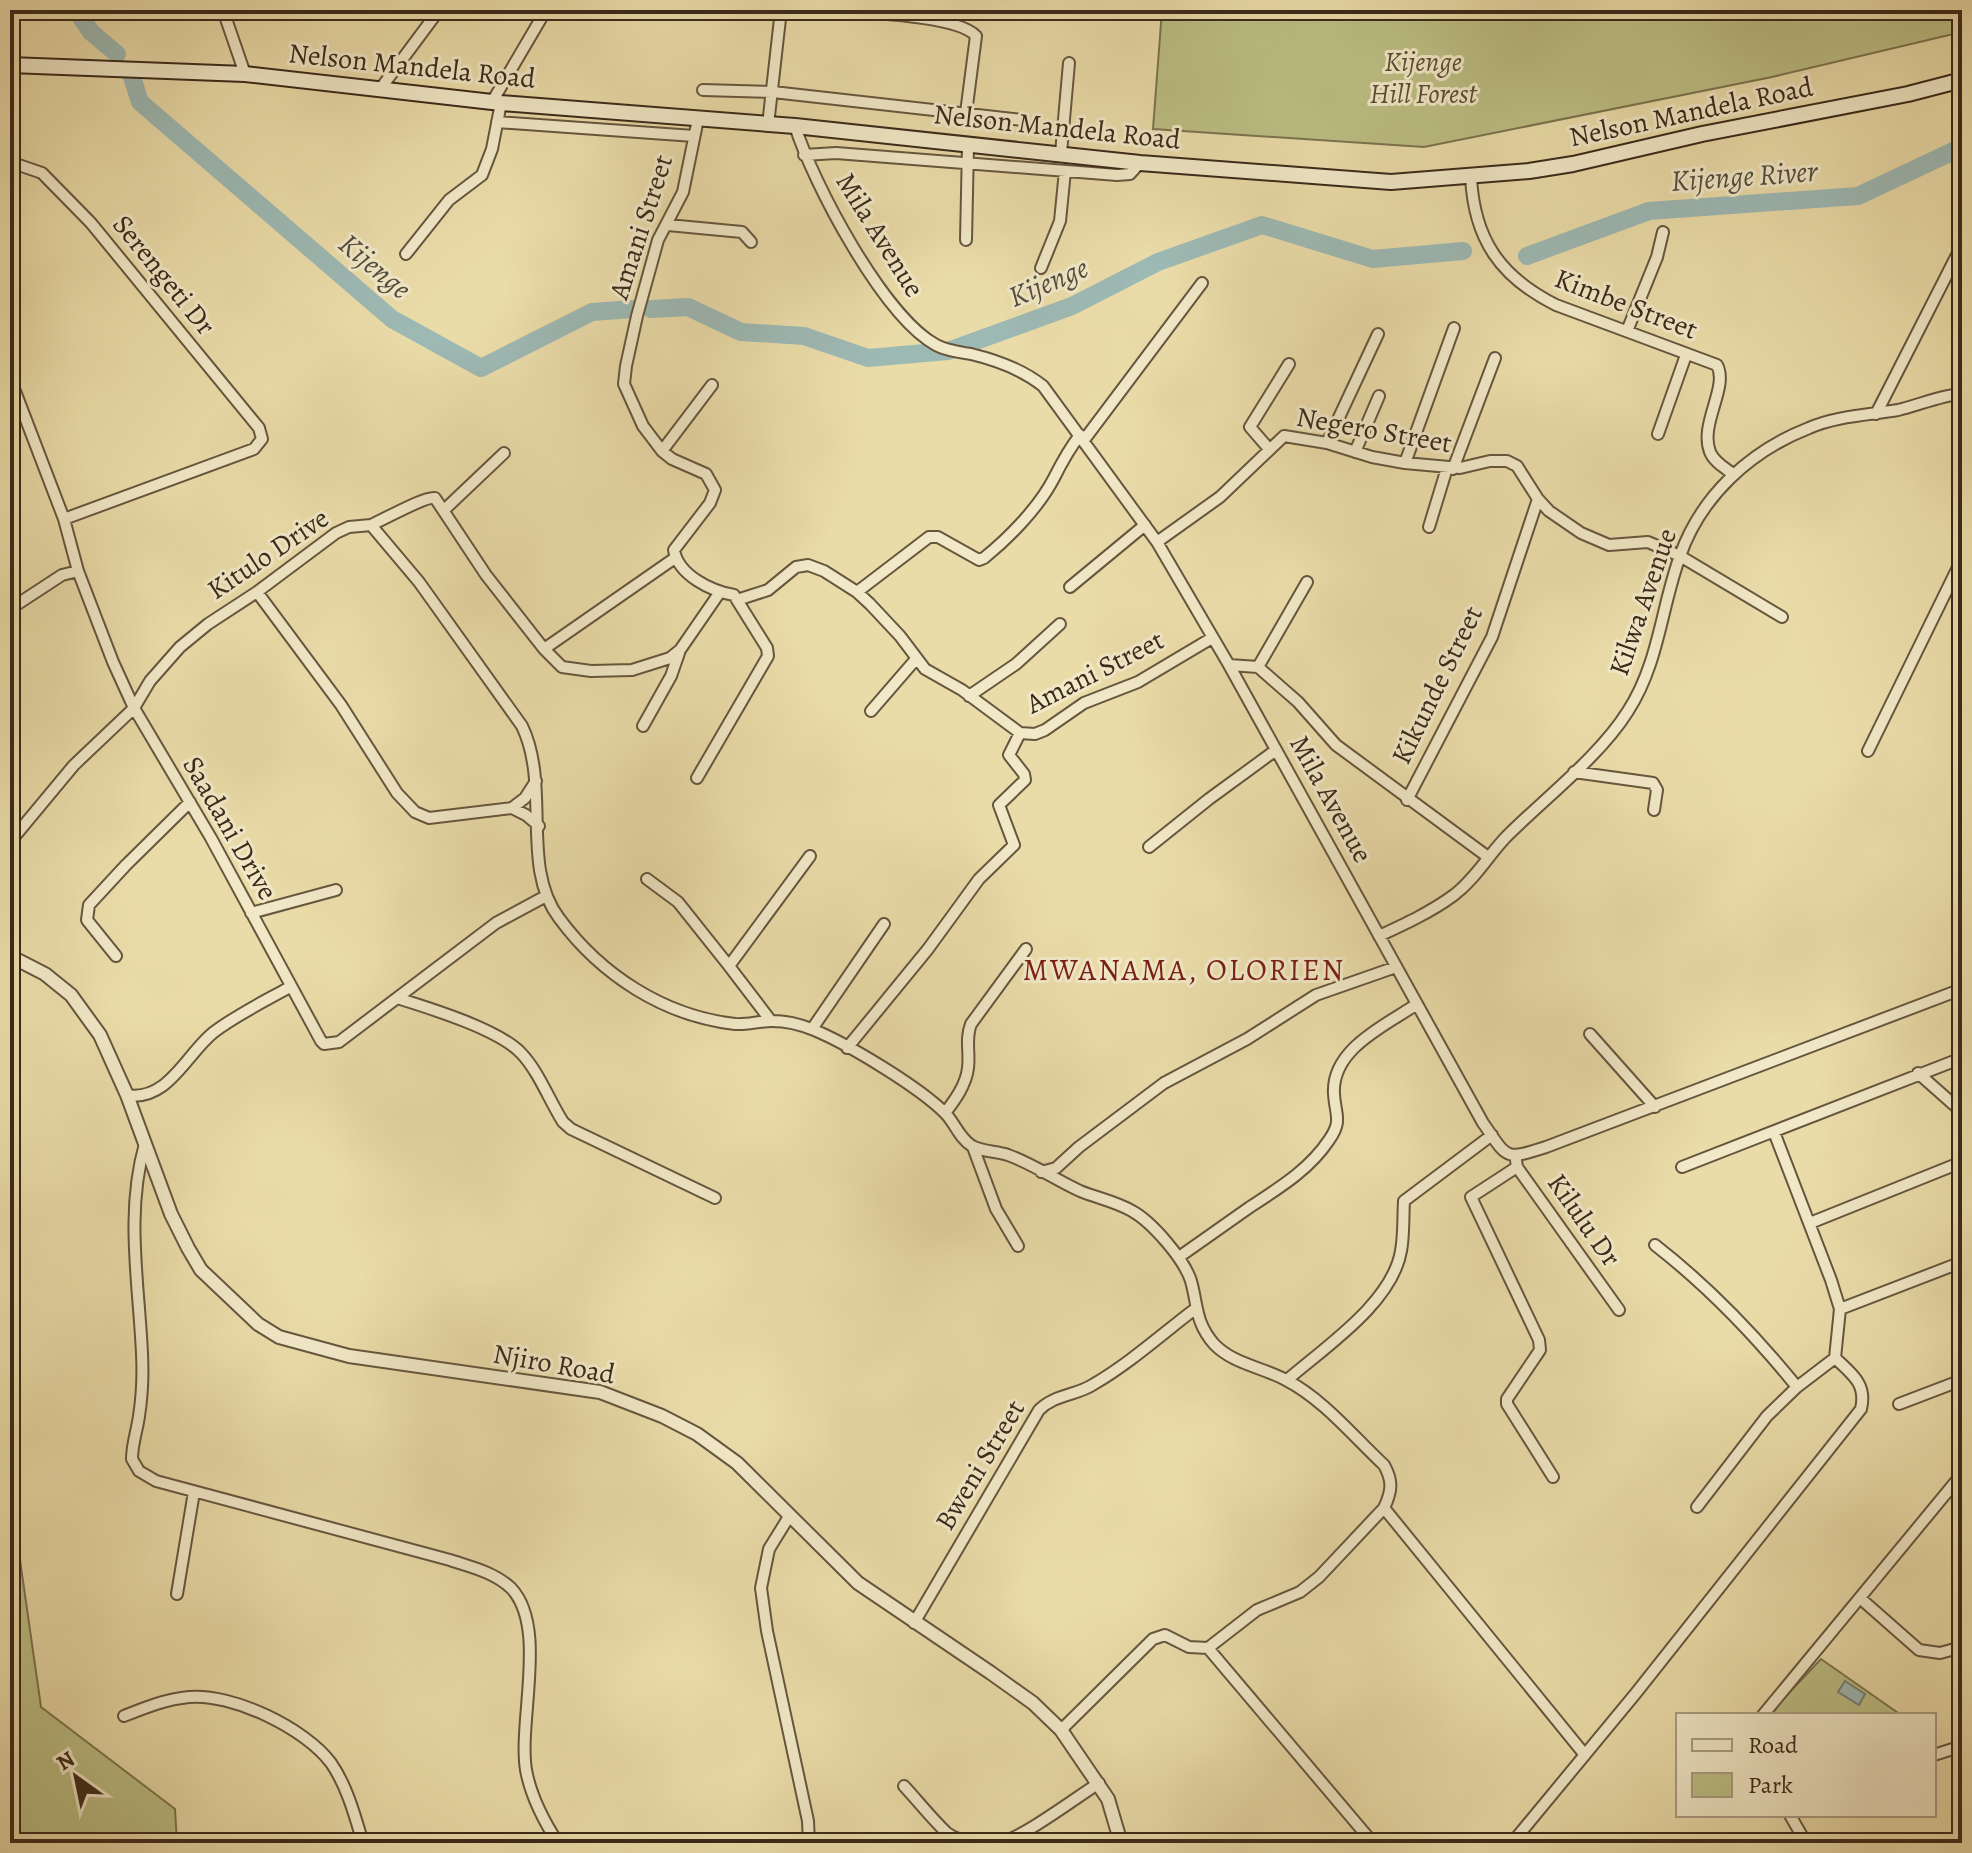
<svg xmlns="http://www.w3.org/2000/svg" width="1972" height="1853" font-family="Alegreya,serif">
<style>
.green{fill:#bcbf84;stroke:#7b744f;stroke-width:2}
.water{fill:#9db9b4;stroke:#757f76;stroke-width:2}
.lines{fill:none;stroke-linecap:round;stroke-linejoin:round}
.river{stroke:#9db9b4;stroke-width:18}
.minor-casing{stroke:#66563e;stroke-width:14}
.tertiary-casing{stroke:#66563e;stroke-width:16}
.secondary-casing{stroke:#3a291a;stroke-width:18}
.minor{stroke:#f1e8c7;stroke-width:10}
.tertiary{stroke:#f1e8c7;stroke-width:12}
.secondary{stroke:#f1e8c7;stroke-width:14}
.labels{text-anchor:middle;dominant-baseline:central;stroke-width:6;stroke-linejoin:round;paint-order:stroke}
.park-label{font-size:28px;font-style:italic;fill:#5a4e34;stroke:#f1e8c7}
.street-label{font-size:28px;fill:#3a291a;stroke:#f1e8c7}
.water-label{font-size:30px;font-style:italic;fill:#534d40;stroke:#f1e8c7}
.neighbourhood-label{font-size:30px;letter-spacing:2px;fill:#7a1f14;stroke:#f1e8c7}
</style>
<rect width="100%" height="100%" fill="#eadca9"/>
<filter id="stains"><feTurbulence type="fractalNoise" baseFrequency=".0025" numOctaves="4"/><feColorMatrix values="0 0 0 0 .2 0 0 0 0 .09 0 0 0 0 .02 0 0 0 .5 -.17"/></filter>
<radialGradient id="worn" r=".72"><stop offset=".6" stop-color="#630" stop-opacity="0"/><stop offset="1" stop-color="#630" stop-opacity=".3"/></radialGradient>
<path class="green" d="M 1162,10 L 1962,10 L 1962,32 L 1772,77 L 1424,147 L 1153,129 Z
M 10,1536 L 17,1539 L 41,1707 L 175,1809 L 177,1843 L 10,1843 Z
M 1821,1659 L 1901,1715 L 1768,1715 Z"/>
<path class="water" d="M 1845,1681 L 1865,1694 L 1859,1705 L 1838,1692 Z"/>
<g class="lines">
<path class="river" d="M 76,10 L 91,32 L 117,54
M 131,74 L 140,102 L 392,319 L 481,368 L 592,312 L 634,309
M 1527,256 L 1649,211 L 1858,196 L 1962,147
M 651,309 L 688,307 L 741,332 L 804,336 L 868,358 L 948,351 L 1072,306 L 1158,262 L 1262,225 L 1373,259 L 1463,251"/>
<defs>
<path id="minor" d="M 223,10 L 245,74
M 811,10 C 843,11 957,14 976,36 L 966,113
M 381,88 L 439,10
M 703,90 L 773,92 L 1022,120
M 492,102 L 546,10
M 698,119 L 683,192 L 658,240 L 637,316 L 626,366 L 624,384 L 643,426 L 662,451 L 672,459 L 706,474 L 715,490 L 710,503 L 674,550 C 678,575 711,591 734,595 L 737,600 L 768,590 L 796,567 L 808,565 L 824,571 L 857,592 L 870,604 L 900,636 L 925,669 L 962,690 L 1020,733 L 1035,734 L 1045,730 L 1084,703 L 1138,682 L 1212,638
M 497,122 L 694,136
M 768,125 L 781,10
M 795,126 C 813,183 883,316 936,345 C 947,351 959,352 971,354 C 996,360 1023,370 1043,386 L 1157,542 L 1229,665 L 1483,1123 C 1508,1158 1503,1161 1546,1147 L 1962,989
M 1061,153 L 1069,63
M 804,155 L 836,153 L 1117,175 L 1130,174 L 1140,163
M 10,162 L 42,173 L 91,223 L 259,428 L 262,439 L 254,449 L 64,519
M 1471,177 C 1474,239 1500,277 1556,305 L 1717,365 C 1729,387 1699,424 1710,452 C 1714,462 1725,468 1733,474
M 668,225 L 742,232 L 751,242
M 966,240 L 968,146
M 406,254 L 449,200 L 482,175 L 492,149 L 501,103
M 1041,268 L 1060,221 L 1065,171
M 1627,331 L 1657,257 L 1663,232
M 10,378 L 64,519 L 78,571 L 113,662 L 134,708 L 211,838 L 321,1041 L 324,1044 L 339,1042 L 496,923 L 546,896
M 1876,414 L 1962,245
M 1658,434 L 1686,355
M 1084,440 L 1202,283
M 1327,443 L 1378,334
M 1269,449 L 1250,427 L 1289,364
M 662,451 L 712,385
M 1355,452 L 1379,396
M 1405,463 L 1454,328
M 1453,469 L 1495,358
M 444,510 L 504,453
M 371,525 C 385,519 425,496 435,498 L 486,575 L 544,649 L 562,667 L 591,671 L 632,670 L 670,658 L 680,650 L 720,592
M 1429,527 L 1447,468
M 1157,542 L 1220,497 L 1284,436 L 1327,443 L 1372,457 L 1405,463 L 1460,468 L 1490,461 L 1507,461 L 1517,466 L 1538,499 L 1549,511 L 1581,533 L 1609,545 L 1648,542 L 1680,556 L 1782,617
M 1070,587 L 1145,525
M 257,592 L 341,705 L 397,793 L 415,812 L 429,818 L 512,808 L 525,798 L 536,781
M 857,592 L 929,537 L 938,537 L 979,560 L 984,558 C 1010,537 1039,507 1054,478 C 1062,462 1069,449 1080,435
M 10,609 L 62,575 L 78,571
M 544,649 L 675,558
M 1229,665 L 1258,667 L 1298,702 L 1336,745 L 1488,857
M 1258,667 L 1307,582
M 969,696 L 1016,664 L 1060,624
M 871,711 L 916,659
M 643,726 L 671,676 L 679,653
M 1868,751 L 1962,559
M 1574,772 L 1653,783 L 1657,790 L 1654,810
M 697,778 L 768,656 L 767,648 L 737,600
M 1407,800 L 1492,637 L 1538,499
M 512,808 L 526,815 L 539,826
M 10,842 L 74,765 L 134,708 L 150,681 L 180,647 L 208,624 L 257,592 L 336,533 L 349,527 L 371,525 L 419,582 L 522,726 C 551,786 520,867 559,918 C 601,975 664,1016 735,1024 C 747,1025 759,1021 772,1021 C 785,1021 802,1025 814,1030 C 848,1044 919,1087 945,1113 C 955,1123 959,1138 972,1146 C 983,1152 996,1151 1008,1155 C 1033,1164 1056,1180 1080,1191 C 1097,1198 1117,1202 1132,1211 C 1152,1222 1184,1259 1191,1281 C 1198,1306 1195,1322 1214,1344 C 1233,1364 1262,1367 1286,1380 C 1323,1399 1353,1436 1384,1465 C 1393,1481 1392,1491 1384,1508 L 1319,1577 L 1300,1592 L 1257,1610 L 1208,1648 L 1189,1647 L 1165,1635 L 1153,1639 L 1061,1730
M 1149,847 L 1209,799 L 1276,750
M 647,879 L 678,902 L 729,966
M 251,913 L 336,890
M 1379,936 C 1405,924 1431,912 1454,895 C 1475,879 1488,856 1506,837 C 1544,799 1600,756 1628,711 C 1659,663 1661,608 1680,556 C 1701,496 1750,451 1809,428 C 1836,416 1869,415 1898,410 C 1916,406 1945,394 1962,394
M 116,956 L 87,920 L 89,905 L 126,865 L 190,802
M 397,998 C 429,1008 498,1029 521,1053 C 539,1072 549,1100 563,1122 L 571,1129 L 715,1198
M 771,1021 L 729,966 L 810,856
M 812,1029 L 884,924
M 1590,1034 L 1655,1107
M 847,1048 L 928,949 L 979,879 L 1014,845 L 999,805 L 1025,780 L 1024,774 L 1009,755 L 1020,733
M 1918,1073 L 1962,1112
M 127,1095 C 168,1102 187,1053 214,1032 C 238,1014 265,1001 290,987
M 945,1113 C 955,1100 966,1085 968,1068 C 970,1052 965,1039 971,1024 L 1026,949
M 145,1144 C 125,1213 139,1284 142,1354 C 143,1374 142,1397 139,1416 C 137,1431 132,1444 132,1459 L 139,1471 L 156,1481 L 450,1560 C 471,1567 494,1572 511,1588 C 548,1627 518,1720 526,1770 C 531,1797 543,1820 558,1843
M 973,1147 L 996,1209 L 1018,1246
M 1516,1160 L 1517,1167 L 1619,1310
M 1517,1167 L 1471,1197 L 1539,1340 L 1540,1350 L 1507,1399 L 1507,1404 L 1553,1477
M 1682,1167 L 1962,1058
M 1041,1172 L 1056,1168 L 1079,1147 L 1164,1083 L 1247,1039 L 1316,995 L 1396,967
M 1810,1223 L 1962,1162
M 1655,1245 C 1709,1287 1754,1334 1797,1387
M 1179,1257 C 1203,1240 1226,1224 1250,1207 C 1279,1188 1309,1170 1329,1140 C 1343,1120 1335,1115 1334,1094 C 1331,1049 1386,1025 1417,1004
M 1840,1309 L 1962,1262
M 1287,1380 C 1325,1347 1392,1303 1401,1251 C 1404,1235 1403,1217 1404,1201 L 1492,1135
M 1899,1404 L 1962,1380
M 1697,1507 L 1767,1416 L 1797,1387 L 1835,1358
M 1384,1508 L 1585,1755
M 790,1515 L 769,1549 L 761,1588 L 767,1631 L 808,1821 L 809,1843
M 177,1594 L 194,1492
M 1860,1598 L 1919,1650 L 1940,1653 L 1962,1647
M 914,1623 L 1039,1410 C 1055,1394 1076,1396 1094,1384 C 1130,1363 1162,1334 1195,1309
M 1208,1648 L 1373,1843
M 1763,1715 L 1962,1474
M 124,1716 C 144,1708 166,1699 189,1697 C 232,1693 305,1728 331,1763 C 347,1786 355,1816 363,1843
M 1934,1755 L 1962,1746
M 904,1786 C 918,1801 932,1819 947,1833 C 960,1843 987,1845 1002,1842 C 1025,1836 1077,1797 1099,1783
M 1790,1815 L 1806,1843
M 1512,1843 L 1636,1693 L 1861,1409 C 1867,1384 1852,1374 1835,1358 L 1840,1309 L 1831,1280 L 1774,1132"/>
<path id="tertiary" d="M 10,956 L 45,974 L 71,995 L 100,1035 L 127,1095 L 171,1214 L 188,1248 L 201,1270 L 258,1324 L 279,1337 L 349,1356 L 600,1392 L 662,1416 L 697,1434 L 737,1463 L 858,1583 L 991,1673 L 1033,1703 L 1061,1730 L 1108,1799 L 1121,1843"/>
<path id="secondary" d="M 10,65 L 245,74 L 501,103 L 795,126 L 1140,163 L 1391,182 L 1529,171 L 1573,164 L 1702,134 L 1908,94 L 1962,80"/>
</defs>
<use href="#minor" class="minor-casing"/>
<use href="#tertiary" class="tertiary-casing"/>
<use href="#secondary" class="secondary-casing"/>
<use href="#minor" class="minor"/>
<use href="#tertiary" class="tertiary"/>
<use href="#secondary" class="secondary"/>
</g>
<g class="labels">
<g class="park-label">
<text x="1423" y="62">Kijenge<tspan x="1423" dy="32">Hill Forest</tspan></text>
</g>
<g class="street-label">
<text transform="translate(412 66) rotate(6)">Nelson Mandela Road</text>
<text transform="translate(1691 112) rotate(-12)">Nelson Mandela Road</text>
<text transform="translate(1057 127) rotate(6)">Nelson Mandela Road</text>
<text transform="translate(641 227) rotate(-72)">Amani Street</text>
<text transform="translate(880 235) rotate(58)">Mila Avenue</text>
<text transform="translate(164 275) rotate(51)">Serengeti Dr</text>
<text transform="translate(1626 304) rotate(21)">Kimbe Street</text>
<text transform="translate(1374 430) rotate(10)">Negero Street</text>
<text transform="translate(268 554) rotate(-34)">Kitulo Drive</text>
<text transform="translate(1643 602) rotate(-71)">Kilwa Avenue</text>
<text transform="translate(1095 672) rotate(-27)">Amani Street</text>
<text transform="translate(1437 685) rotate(-64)">Kikunde Street</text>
<text transform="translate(1331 799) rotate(61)">Mila Avenue</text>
<text transform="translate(230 828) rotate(60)">Saadani Drive</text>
<text transform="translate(1584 1220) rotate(55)">Kilulu Dr</text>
<text transform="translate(554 1364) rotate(10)">Njiro Road</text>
<text transform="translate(980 1465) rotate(-59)">Bweni Street</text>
</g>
<g class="water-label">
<text transform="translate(1744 176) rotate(-4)">Kijenge River</text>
<text transform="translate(375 266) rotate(40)">Kijenge</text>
<text transform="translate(1048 282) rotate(-23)">Kijenge</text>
</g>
<g class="neighbourhood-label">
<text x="1184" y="970">MWANAMA, OLORIEN</text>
</g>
</g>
<rect width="1972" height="1853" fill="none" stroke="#eadca9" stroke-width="40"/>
<rect x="12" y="12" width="1948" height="1829" fill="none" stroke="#3a291a" stroke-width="4"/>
<rect x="20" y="20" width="1932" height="1813" fill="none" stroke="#3a291a" stroke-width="2"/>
<rect x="1676" y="1713" width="260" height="104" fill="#f1e8c7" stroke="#a89c82" stroke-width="2"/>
<rect x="1692" y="1739" width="40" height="12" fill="#f1e8c7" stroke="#a89c82" stroke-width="2"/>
<text x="1748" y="1753" font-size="24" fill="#3a291a">Road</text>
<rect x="1692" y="1773" width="40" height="24" fill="#bcbf84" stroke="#a89c82" stroke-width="2"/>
<text x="1748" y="1793" font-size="24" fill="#3a291a">Park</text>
<g transform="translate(76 1777) rotate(327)" stroke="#f1e8c7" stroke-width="6" paint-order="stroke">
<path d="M0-6L14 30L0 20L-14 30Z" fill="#3a291a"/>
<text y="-12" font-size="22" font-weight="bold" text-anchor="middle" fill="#3a291a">N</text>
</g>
<rect width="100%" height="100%" filter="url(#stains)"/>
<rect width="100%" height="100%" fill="url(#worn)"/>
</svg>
